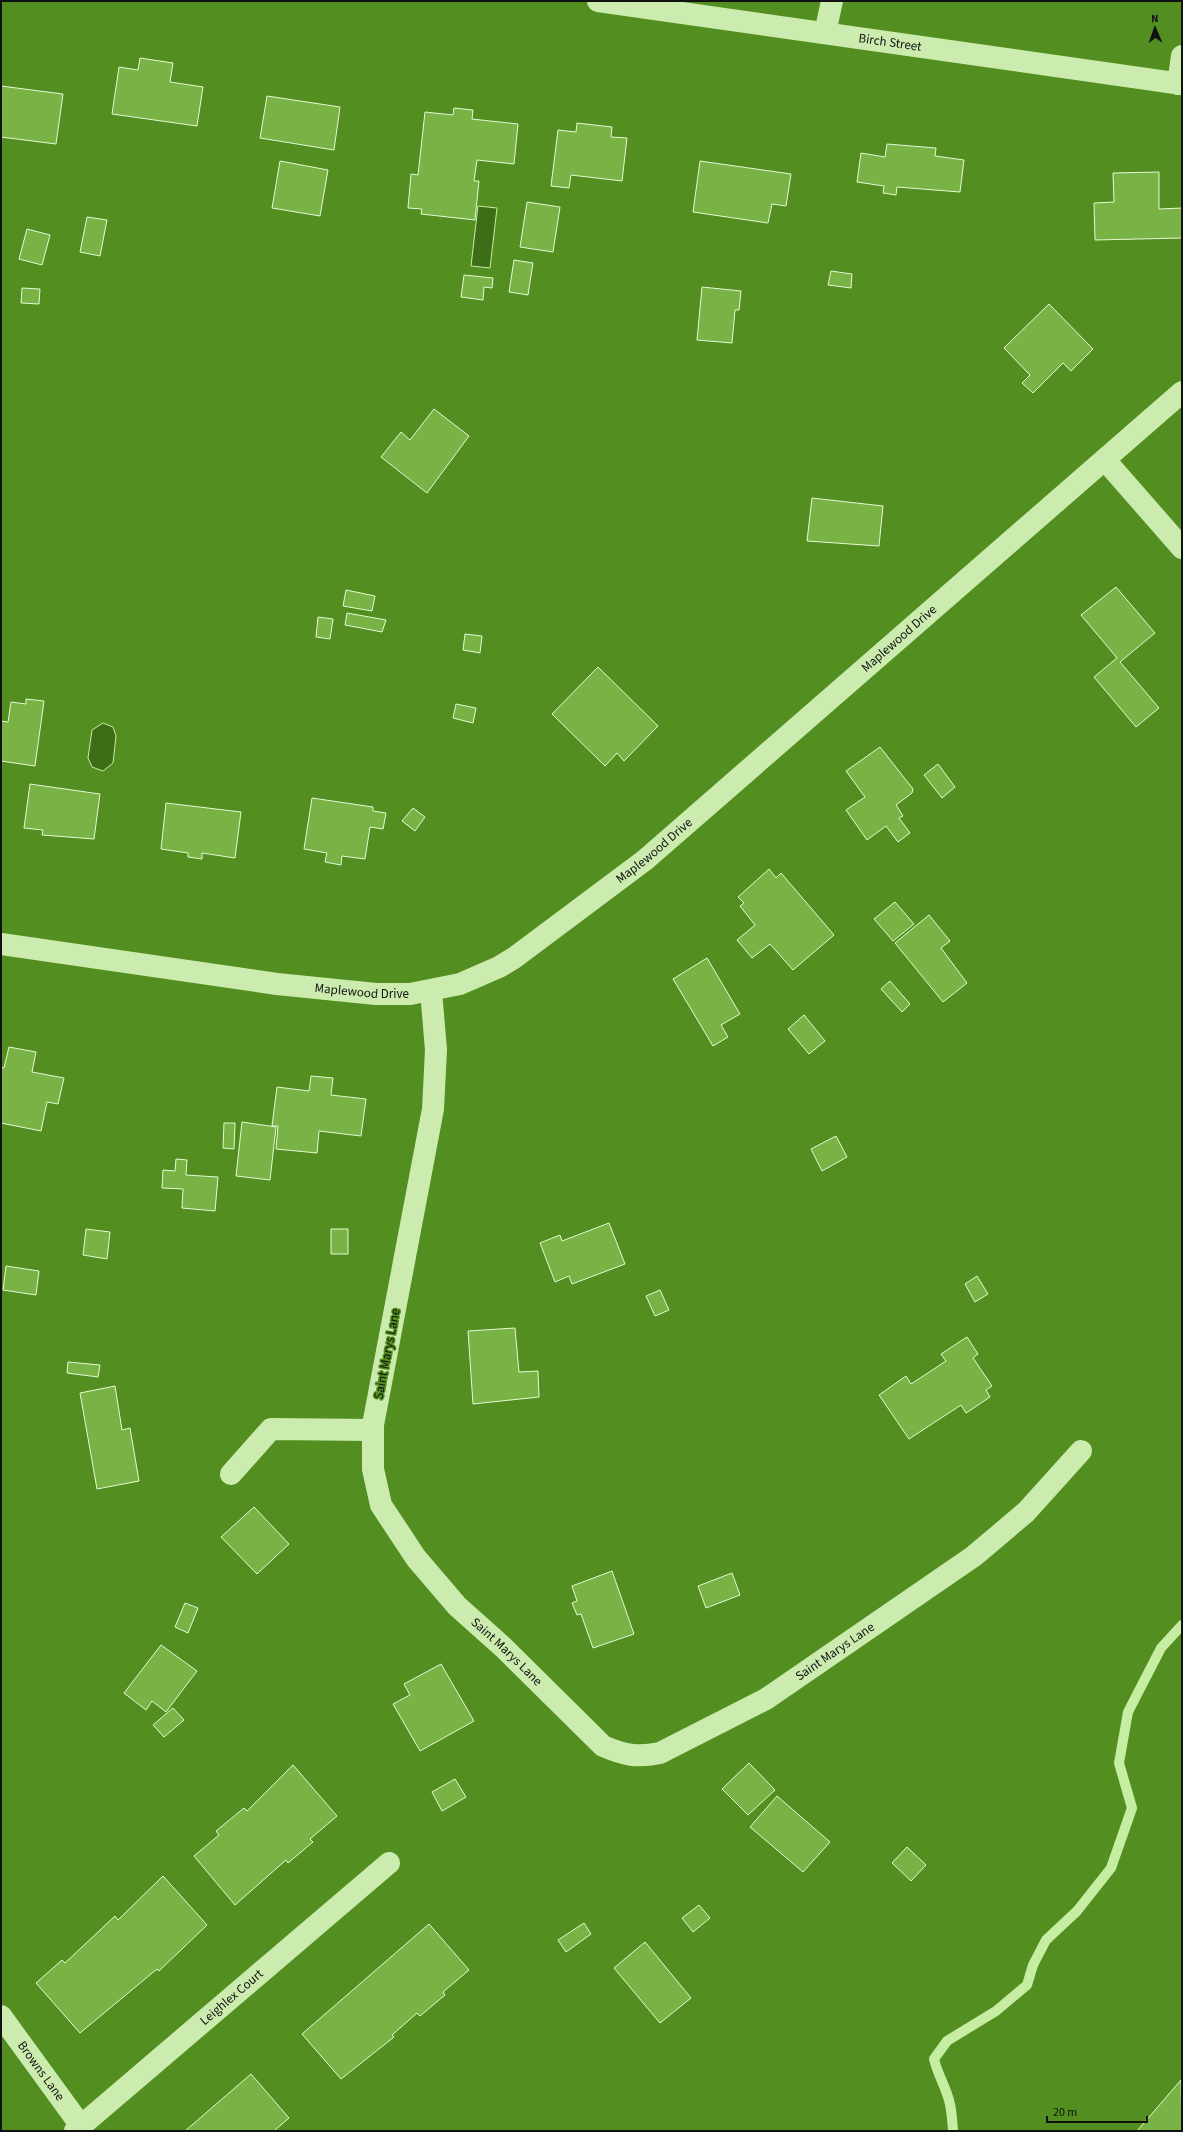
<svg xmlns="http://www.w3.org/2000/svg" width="1183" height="2132" font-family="'Source Sans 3',sans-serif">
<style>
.water{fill:#3d6d16;stroke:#c7eda3}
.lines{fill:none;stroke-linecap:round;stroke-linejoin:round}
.stream{stroke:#c7eda3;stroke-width:10}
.building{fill:#79b345;stroke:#e6f9d4}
.minor{stroke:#ccecaf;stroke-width:22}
.labels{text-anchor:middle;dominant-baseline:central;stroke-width:3;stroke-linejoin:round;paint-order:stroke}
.street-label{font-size:13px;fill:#111;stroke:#538e20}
</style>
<rect width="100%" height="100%" fill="#538e20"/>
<path class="water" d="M 478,206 L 497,208 L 490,268 L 471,266 Z
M 103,723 L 113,727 L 116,736 L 113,763 L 103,771 L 92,767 L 88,758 L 92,730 Z"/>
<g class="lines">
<path class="stream" d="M 953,2131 C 952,2118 952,2106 947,2094 C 943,2082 937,2072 934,2059 L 947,2041 L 996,2011 L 1027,1985 L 1033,1965 L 1046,1940 L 1077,1911 L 1111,1868 L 1132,1808 L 1119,1763 L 1128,1712 L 1161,1648 L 1182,1625"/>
</g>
<path class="building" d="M 140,58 L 173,63 L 170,82 L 203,87 L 197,126 L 112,114 L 119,67 L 138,70 Z
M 1,86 L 63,94 L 56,144 L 1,137 Z
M 267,96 L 340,107 L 334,150 L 260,138 Z
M 454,108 L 473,110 L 472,119 L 518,124 L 514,164 L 477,160 L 474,181 L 479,181 L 475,220 L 421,214 L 422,209 L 408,208 L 411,174 L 418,175 L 425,112 L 453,115 Z
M 577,123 L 612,127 L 611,137 L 627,138 L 622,181 L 571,175 L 569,188 L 551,186 L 558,130 L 576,132 Z
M 887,144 L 936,148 L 935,156 L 964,160 L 960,192 L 897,187 L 896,195 L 883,193 L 884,186 L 857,182 L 861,153 L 885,157 Z
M 280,161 L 328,170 L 320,216 L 272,208 Z
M 700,161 L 791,174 L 786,206 L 772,204 L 768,223 L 693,212 Z
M 1159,172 L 1159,209 L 1182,208 L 1182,238 L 1095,240 L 1094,203 L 1114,202 L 1113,173 Z
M 527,202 L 560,207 L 553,252 L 520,247 Z
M 87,217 L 107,220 L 100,256 L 80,252 Z
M 27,229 L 50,235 L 42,265 L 19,259 Z
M 514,260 L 533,263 L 528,295 L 509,292 Z
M 831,271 L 852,274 L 851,288 L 828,285 Z
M 464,275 L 493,278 L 492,288 L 484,287 L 483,300 L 461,297 Z
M 702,287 L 741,291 L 739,310 L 735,310 L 732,343 L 697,340 Z
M 22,288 L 40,289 L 39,304 L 21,303 Z
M 1049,304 L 1093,349 L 1071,371 L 1063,363 L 1033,393 L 1022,383 L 1030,375 L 1004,348 Z
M 434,409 L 469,436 L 427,493 L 381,457 L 401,432 L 410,440 Z
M 812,498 L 883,506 L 879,546 L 807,541 Z
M 1116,587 L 1155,633 L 1120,662 L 1159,708 L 1136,727 L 1094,677 L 1117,658 L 1081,615 Z
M 346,590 L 375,596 L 372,611 L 343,606 Z
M 347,613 L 386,620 L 382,632 L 345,625 Z
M 318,617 L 333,619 L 330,639 L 316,637 Z
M 465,634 L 482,636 L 480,653 L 463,650 Z
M 598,667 L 658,726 L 624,761 L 617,753 L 605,766 L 552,714 Z
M 26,699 L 44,701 L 35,766 L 1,761 L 1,721 L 8,722 L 11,702 L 26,704 Z
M 456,704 L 476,708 L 473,723 L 453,718 Z
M 880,747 L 913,789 L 912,793 L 896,805 L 903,816 L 899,818 L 910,833 L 898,842 L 886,826 L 867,840 L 846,810 L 865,797 L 846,771 Z
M 938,764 L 955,787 L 942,798 L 924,775 Z
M 30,784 L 100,794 L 94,839 L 42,835 L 43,830 L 24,828 Z
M 312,798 L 373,807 L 373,811 L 386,813 L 383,829 L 370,827 L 365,859 L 342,856 L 341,865 L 325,862 L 327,853 L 304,849 Z
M 166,803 L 241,812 L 235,858 L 202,853 L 202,859 L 188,857 L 188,853 L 161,849 Z
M 413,808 L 425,817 L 415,831 L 402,821 Z
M 769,869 L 776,878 L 781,873 L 834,935 L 793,970 L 770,944 L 752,958 L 737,940 L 755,925 L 740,906 L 744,903 L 738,897 Z
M 895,902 L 914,924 L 893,941 L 874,919 Z
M 929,915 L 950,941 L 941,948 L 967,983 L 943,1002 L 895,943 Z
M 707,958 L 740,1014 L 721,1025 L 728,1037 L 713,1046 L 673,979 Z
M 890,981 L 910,1004 L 902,1012 L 881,989 Z
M 804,1015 L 825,1041 L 809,1054 L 788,1029 Z
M 9,1047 L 36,1052 L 32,1072 L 64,1078 L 58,1104 L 47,1102 L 41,1131 L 1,1123 L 1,1067 L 4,1068 Z
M 311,1076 L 333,1078 L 331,1095 L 366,1099 L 361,1136 L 319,1131 L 317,1153 L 276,1149 L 278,1126 L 272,1126 L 277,1087 L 309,1091 Z
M 242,1122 L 276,1127 L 270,1180 L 236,1176 Z
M 224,1123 L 235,1123 L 234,1149 L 223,1148 Z
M 836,1136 L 847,1157 L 822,1171 L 811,1149 Z
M 176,1159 L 187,1160 L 186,1175 L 218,1177 L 215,1211 L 182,1208 L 183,1189 L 162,1188 L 163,1170 L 175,1171 Z
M 609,1223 L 625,1264 L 572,1284 L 569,1276 L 555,1282 L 540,1243 L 560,1235 L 562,1241 Z
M 86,1229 L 110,1232 L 107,1259 L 83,1255 Z
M 331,1229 L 348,1229 L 348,1254 L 331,1254 Z
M 6,1266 L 39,1271 L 36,1295 L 3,1290 Z
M 977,1276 L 988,1294 L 975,1302 L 965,1284 Z
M 660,1290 L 669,1310 L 655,1316 L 646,1296 Z
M 515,1328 L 519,1372 L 538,1371 L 539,1397 L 473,1404 L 468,1331 Z
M 967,1337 L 978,1354 L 973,1358 L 992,1386 L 986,1390 L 990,1397 L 966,1413 L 961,1405 L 909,1439 L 879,1395 L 906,1376 L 911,1384 L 946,1361 L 941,1354 Z
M 68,1362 L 100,1365 L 98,1377 L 67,1373 Z
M 115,1386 L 122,1430 L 130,1428 L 139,1481 L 97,1489 L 80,1393 Z
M 254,1507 L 289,1544 L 257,1574 L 221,1537 Z
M 612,1571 L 634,1634 L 593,1648 L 581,1614 L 577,1615 L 572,1603 L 577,1601 L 572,1586 Z
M 732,1573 L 740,1595 L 706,1608 L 698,1586 Z
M 185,1603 L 198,1608 L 188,1633 L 175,1627 Z
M 161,1645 L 197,1671 L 166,1712 L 152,1701 L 146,1710 L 124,1693 Z
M 441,1664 L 474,1721 L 420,1751 L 393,1704 L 410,1695 L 404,1684 Z
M 173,1708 L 184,1720 L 164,1737 L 153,1725 Z
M 749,1763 L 775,1790 L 748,1815 L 722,1789 Z
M 293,1765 L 337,1816 L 310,1839 L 313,1842 L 288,1863 L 286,1860 L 235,1905 L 194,1856 L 219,1835 L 216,1831 L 244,1808 L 247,1811 Z
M 455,1779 L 466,1797 L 442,1811 L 432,1792 Z
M 777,1796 L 830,1842 L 803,1872 L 750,1827 Z
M 907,1847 L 926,1865 L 911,1881 L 892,1863 Z
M 163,1876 L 207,1925 L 159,1971 L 157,1969 L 80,2033 L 36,1983 L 62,1960 L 65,1963 L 115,1916 L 118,1920 Z
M 699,1905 L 710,1918 L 693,1932 L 682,1918 Z
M 584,1923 L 591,1934 L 566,1952 L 558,1940 Z
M 429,1924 L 469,1970 L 443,1992 L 445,1995 L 420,2016 L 417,2013 L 392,2035 L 394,2037 L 341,2079 L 302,2034 Z
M 645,1942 L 691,1998 L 660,2023 L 614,1968 Z
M 251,2074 L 289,2118 L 274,2131 L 185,2131 Z
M 1181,2080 L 1182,2131 L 1137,2131 Z"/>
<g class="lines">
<g class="minor">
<path id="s1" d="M 598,1 L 1182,84"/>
<path d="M 825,33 L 832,1"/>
<path d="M 1178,84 L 1182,56"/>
<path d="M 1105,460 L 1182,548"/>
<path id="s2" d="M 1,944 L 277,984 L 376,994 L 410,994 L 460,984 L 499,967 L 514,958 L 645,860 L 1182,392"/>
<path id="s3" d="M 431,991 L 436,1050 L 433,1109 L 373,1425 L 373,1469 L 381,1505 L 416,1558 L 457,1606 L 504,1648 L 603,1746 C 624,1755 637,1758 660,1753 L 766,1699 L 974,1556 L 1026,1512 L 1081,1451"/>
<path d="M 231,1474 L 271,1429 L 373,1430"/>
<path id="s4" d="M 1,2016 L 81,2126"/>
<path id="s5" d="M 75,2131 L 389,1863"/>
</g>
</g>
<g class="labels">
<g class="street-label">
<text stroke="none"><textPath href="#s1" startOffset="295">Birch Street</textPath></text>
<text stroke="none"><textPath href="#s2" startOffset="1024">Maplewood Drive</textPath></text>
<text stroke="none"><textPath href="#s2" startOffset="700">Maplewood Drive</textPath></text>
<text stroke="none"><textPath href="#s2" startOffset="364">Maplewood Drive</textPath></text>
<text transform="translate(387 1354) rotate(-79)">Saint Marys Lane</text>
<text stroke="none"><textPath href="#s3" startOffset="715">Saint Marys Lane</textPath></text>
<text stroke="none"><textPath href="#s3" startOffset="1111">Saint Marys Lane</textPath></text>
<text stroke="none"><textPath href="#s5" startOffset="206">Leighlex Court</textPath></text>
<text stroke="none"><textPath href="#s4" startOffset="68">Browns Lane</textPath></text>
</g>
</g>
<rect width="1183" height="2132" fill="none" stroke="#111111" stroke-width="4"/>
<g transform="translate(1155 28) rotate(358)" stroke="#538e20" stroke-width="3" paint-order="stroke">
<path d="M0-3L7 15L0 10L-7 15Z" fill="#111111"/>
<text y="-6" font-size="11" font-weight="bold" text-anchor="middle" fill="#111111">N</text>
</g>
<path d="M1047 2116v6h100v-6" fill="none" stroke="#111111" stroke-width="2"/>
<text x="1053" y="2116" font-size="12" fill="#111111" stroke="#538e20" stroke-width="3" paint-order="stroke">20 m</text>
</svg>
